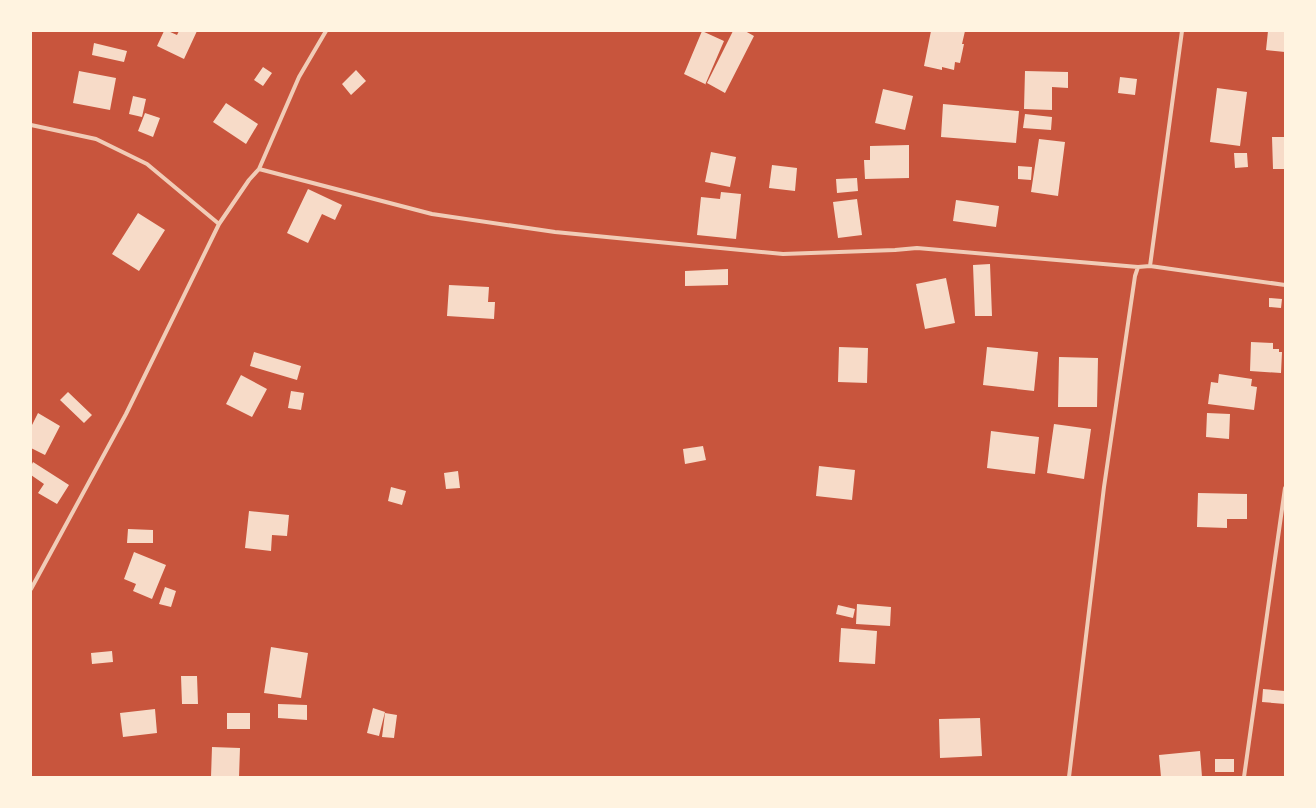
<svg xmlns="http://www.w3.org/2000/svg" width="1316" height="808" font-family="'IBM Plex Serif',serif">
<style>
.building{fill:#f7dbc8}
.lines{fill:none;stroke-linecap:round;stroke-linejoin:round}
.minor{stroke:#f1ccb7;stroke-width:4}
</style>
<rect width="100%" height="100%" fill="#c8553d"/>
<path class="building" d="M 164,31 L 168,31 L 177,35 L 179,31 L 197,31 L 184,59 L 157,46 Z
M 702,31 L 724,41 L 705,85 L 705,84 L 684,74 Z
M 733,31 L 745,31 L 754,36 L 725,93 L 707,83 Z
M 931,31 L 965,31 L 962,44 L 964,44 L 960,63 L 955,62 L 954,70 L 942,67 L 942,70 L 924,66 Z
M 1268,31 L 1285,31 L 1285,52 L 1266,50 Z
M 94,43 L 127,51 L 124,62 L 92,55 Z
M 263,67 L 272,73 L 263,86 L 254,80 Z
M 356,70 L 366,81 L 351,95 L 342,84 Z
M 79,71 L 116,78 L 110,110 L 73,103 Z
M 1025,71 L 1068,72 L 1068,88 L 1052,87 L 1052,110 L 1024,109 Z
M 1120,77 L 1137,79 L 1135,95 L 1118,93 Z
M 1217,88 L 1247,92 L 1240,146 L 1210,142 Z
M 883,89 L 913,96 L 905,130 L 875,123 Z
M 133,96 L 146,99 L 142,117 L 129,114 Z
M 226,103 L 258,124 L 246,144 L 213,122 Z
M 943,104 L 1019,111 L 1016,143 L 941,137 Z
M 145,113 L 160,118 L 153,137 L 138,131 Z
M 1025,114 L 1052,117 L 1051,130 L 1023,128 Z
M 1272,137 L 1285,137 L 1285,169 L 1273,169 Z
M 1039,139 L 1065,142 L 1058,196 L 1031,192 Z
M 909,145 L 909,178 L 865,179 L 864,160 L 870,160 L 870,146 Z
M 711,152 L 736,157 L 730,187 L 705,182 Z
M 1234,153 L 1247,153 L 1248,167 L 1235,168 Z
M 772,165 L 797,168 L 795,191 L 769,188 Z
M 1018,166 L 1032,167 L 1031,180 L 1018,179 Z
M 857,178 L 858,191 L 837,193 L 836,179 Z
M 308,189 L 342,205 L 335,220 L 322,214 L 308,243 L 287,233 Z
M 721,192 L 741,194 L 736,239 L 697,235 L 701,197 L 720,199 Z
M 857,199 L 862,235 L 838,238 L 833,202 Z
M 956,200 L 999,206 L 996,227 L 953,221 Z
M 138,213 L 165,230 L 139,271 L 112,254 Z
M 990,264 L 992,316 L 975,316 L 973,265 Z
M 728,269 L 728,285 L 685,286 L 685,271 Z
M 946,278 L 955,323 L 925,329 L 916,284 Z
M 449,285 L 489,287 L 488,302 L 495,302 L 494,319 L 447,316 Z
M 1269,298 L 1282,299 L 1281,308 L 1269,307 Z
M 1251,342 L 1273,343 L 1273,349 L 1279,349 L 1279,352 L 1282,352 L 1281,373 L 1250,371 Z
M 839,347 L 868,348 L 867,383 L 838,382 Z
M 987,347 L 1038,352 L 1034,391 L 983,385 Z
M 254,352 L 301,366 L 297,380 L 250,366 Z
M 1059,357 L 1098,358 L 1097,407 L 1058,407 Z
M 1219,374 L 1252,379 L 1251,386 L 1257,387 L 1254,410 L 1208,404 L 1211,382 L 1218,383 Z
M 241,375 L 267,389 L 252,417 L 226,404 Z
M 291,391 L 304,393 L 301,410 L 288,408 Z
M 68,392 L 92,415 L 84,423 L 60,400 Z
M 38,413 L 60,426 L 45,455 L 31,448 L 31,427 Z
M 1207,413 L 1230,414 L 1229,439 L 1206,437 Z
M 1054,424 L 1091,429 L 1084,479 L 1047,473 Z
M 991,431 L 1039,437 L 1035,474 L 987,468 Z
M 703,446 L 706,460 L 685,464 L 683,449 Z
M 33,462 L 69,485 L 57,504 L 38,493 L 44,484 L 31,475 L 31,466 Z
M 819,466 L 855,470 L 852,500 L 816,496 Z
M 458,471 L 460,488 L 446,489 L 444,473 Z
M 391,487 L 406,491 L 402,505 L 388,501 Z
M 1198,493 L 1247,494 L 1247,519 L 1227,519 L 1227,528 L 1197,527 Z
M 249,511 L 289,515 L 287,536 L 272,535 L 271,551 L 245,548 Z
M 128,529 L 153,530 L 153,543 L 127,543 Z
M 134,552 L 166,565 L 152,599 L 133,591 L 136,584 L 124,579 Z
M 165,587 L 176,591 L 171,607 L 159,604 Z
M 857,604 L 891,607 L 890,626 L 856,624 Z
M 838,605 L 855,609 L 853,618 L 836,614 Z
M 841,628 L 877,631 L 875,664 L 839,662 Z
M 271,647 L 308,653 L 301,698 L 264,693 Z
M 112,651 L 113,662 L 92,664 L 91,653 Z
M 181,676 L 197,676 L 198,704 L 182,704 Z
M 1263,689 L 1285,691 L 1285,704 L 1262,702 Z
M 278,704 L 307,705 L 307,720 L 278,718 Z
M 373,708 L 385,712 L 379,736 L 367,733 Z
M 155,709 L 157,733 L 123,737 L 120,713 Z
M 227,713 L 250,713 L 250,729 L 227,729 Z
M 385,713 L 397,715 L 394,738 L 382,737 Z
M 980,718 L 982,756 L 940,758 L 939,719 Z
M 212,747 L 240,748 L 239,777 L 211,777 Z
M 1200,751 L 1202,777 L 1161,777 L 1159,755 Z
M 1215,759 L 1234,759 L 1234,772 L 1215,772 Z"/>
<g class="lines">
<path class="minor" d="M 31,125 L 96,139 L 147,164 L 219,224
M 259,169 L 432,214 L 555,232 L 783,254 L 895,250 L 917,248 L 1138,267
M 1150,266 L 1182,31
M 31,589 L 126,414 L 219,224 L 249,180 L 259,169 L 299,77 L 326,31
M 1069,777 L 1104,487 L 1135,276 L 1138,267 L 1150,266 L 1285,285
M 1244,777 L 1285,488"/>
</g>
<rect width="1316" height="808" fill="none" stroke="#fff3e0" stroke-width="64"/>
</svg>
